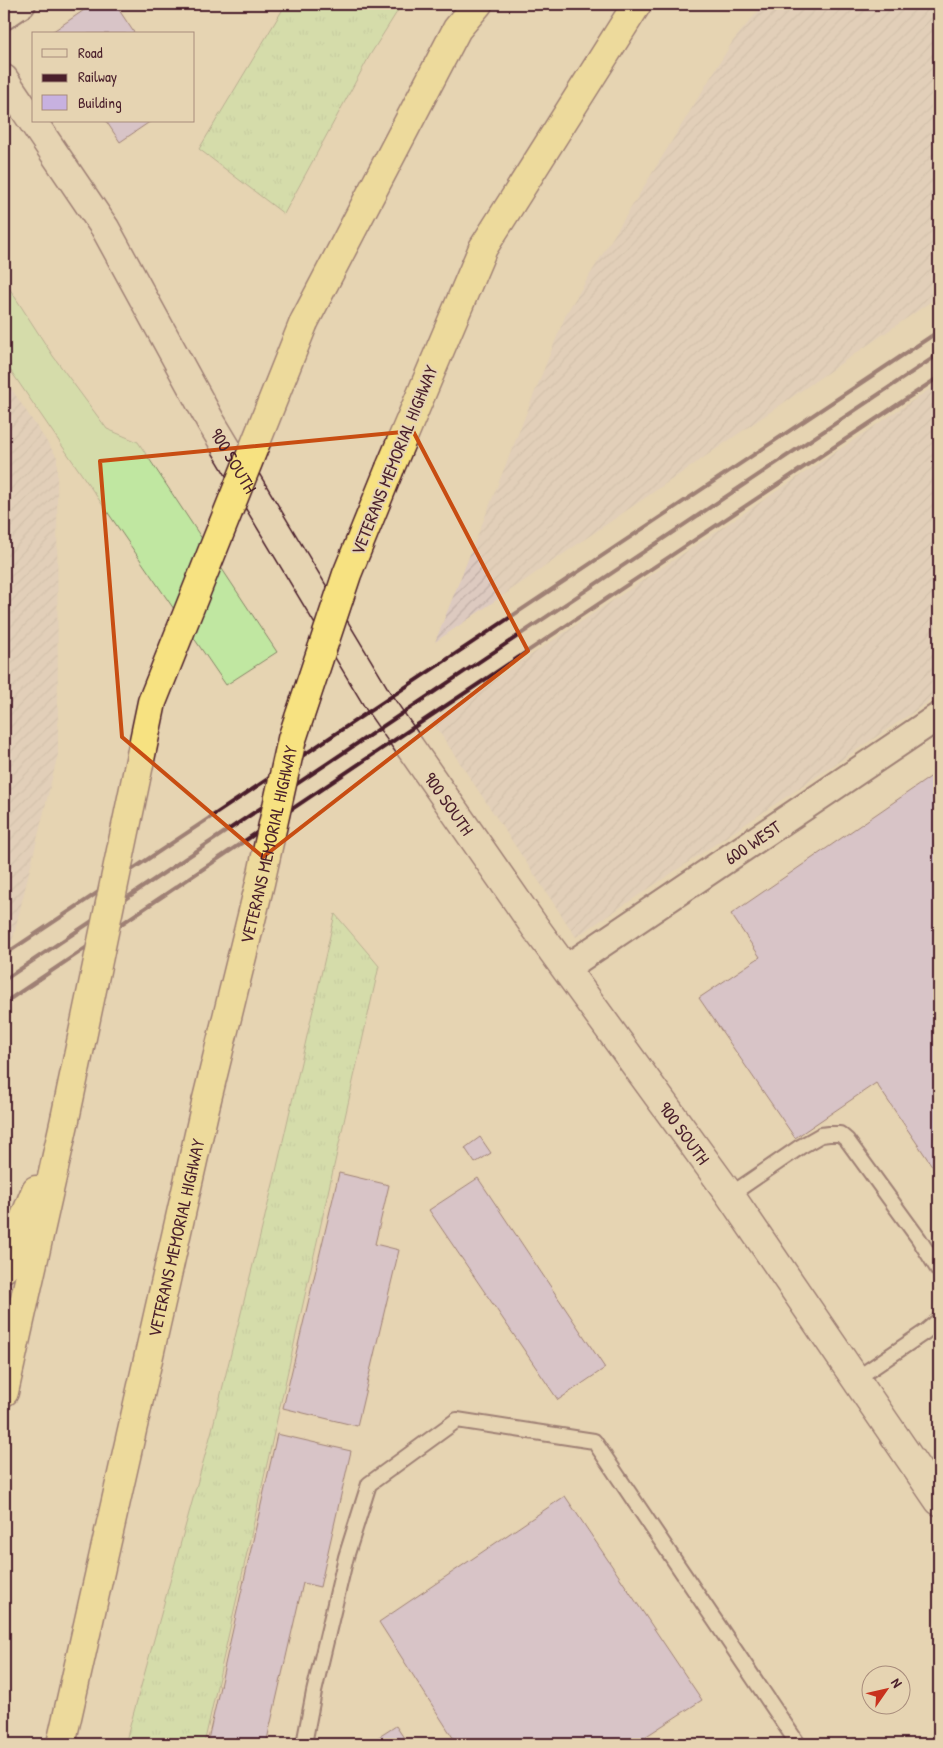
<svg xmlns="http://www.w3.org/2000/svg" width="943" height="1748" font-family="'Patrick Hand',sans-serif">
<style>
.industrial{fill:url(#industrial-furrows)}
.grass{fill:url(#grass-tufts);stroke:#858366}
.pitch{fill:#c0e7a1;stroke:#858366}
.building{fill:#c7b1e0;stroke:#4a1f2b}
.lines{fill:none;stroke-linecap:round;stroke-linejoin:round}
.lane-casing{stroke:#4a1f2b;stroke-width:18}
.street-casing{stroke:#4a1f2b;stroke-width:30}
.secondary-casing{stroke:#4a1f2b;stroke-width:31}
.highway-casing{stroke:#4a1f2b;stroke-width:31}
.lane{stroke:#e6d4b2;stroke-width:14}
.street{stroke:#e6d4b2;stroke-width:26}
.secondary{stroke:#e6d4b2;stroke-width:28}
.highway{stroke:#f7e281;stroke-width:28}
.rail{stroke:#4a1f2b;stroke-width:4}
.highway-bridge-casing{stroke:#4a1f2b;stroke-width:31;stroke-linecap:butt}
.highway-bridge{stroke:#f7e281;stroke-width:28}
.marked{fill:none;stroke:#c84d12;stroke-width:4;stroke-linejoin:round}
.labels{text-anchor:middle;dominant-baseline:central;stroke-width:4;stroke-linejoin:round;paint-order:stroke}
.street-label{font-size:18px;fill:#4a1f2b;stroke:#e6d4b2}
</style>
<defs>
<pattern id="industrial-furrows" width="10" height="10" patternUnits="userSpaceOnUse" patternTransform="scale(1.25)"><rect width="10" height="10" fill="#ddcac0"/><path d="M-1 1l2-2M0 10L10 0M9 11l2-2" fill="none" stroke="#bfada5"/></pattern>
<pattern id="grass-tufts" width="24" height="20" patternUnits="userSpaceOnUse" patternTransform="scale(1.25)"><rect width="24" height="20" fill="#c0e7a1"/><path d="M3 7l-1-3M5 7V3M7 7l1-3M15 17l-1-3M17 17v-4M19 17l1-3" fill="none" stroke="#a6c68b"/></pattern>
</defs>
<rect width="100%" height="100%" fill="#e6d4b2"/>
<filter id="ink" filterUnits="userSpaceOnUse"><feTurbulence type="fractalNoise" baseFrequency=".02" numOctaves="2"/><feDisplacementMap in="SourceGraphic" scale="10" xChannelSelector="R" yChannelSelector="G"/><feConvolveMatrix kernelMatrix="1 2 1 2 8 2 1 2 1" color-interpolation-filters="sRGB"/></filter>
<g filter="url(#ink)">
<path class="industrial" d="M 764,4 L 939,4 L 939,296 L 435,642 L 566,314 L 733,41 Z
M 4,378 L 57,457 L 58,754 L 12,942 L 4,947 Z
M 939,383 L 939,695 L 576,937 L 432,721 Z"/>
<path class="grass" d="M 286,4 L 402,4 L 370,55 L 284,214 L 199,149 Z
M 335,914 L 379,966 L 204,1744 L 125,1744 L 212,1430 L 274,1180 Z"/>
<path class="pitch" d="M 4,280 L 53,356 L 107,429 L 138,442 L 277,652 L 226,685 L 4,361 Z"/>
<path class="building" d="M 93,4 L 115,4 L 135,34 L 49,34 Z
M 106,121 L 151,121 L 120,142 Z
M 939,771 L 939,1176 L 876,1083 L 795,1138 L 699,998 L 760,957 L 731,914 Z
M 480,1137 L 491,1153 L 475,1163 L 465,1148 Z
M 339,1173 L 389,1185 L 375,1244 L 399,1250 L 357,1426 L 283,1408 Z
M 478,1178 L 605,1368 L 558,1400 L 429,1210 Z
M 277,1434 L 351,1451 L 320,1587 L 303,1583 L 266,1744 L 207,1744 Z
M 565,1496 L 702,1700 L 634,1744 L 457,1744 L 379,1622 Z
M 396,1726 L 408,1744 L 368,1744 Z"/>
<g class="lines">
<defs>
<path id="lane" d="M 730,1195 L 800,1147 L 821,1135 L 829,1134 L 840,1134 L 847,1140 L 919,1239 L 939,1271
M 856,1379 L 925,1332 L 939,1320
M 304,1744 L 314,1692 L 346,1557 L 369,1484 L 457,1420 L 594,1441 L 798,1744"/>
<g id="street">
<path d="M 4,16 L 22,4"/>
<path id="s1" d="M 566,968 L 939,716"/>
</g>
<g id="secondary">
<path id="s2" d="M 4,79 L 105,228 L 211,422 L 380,704 L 535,927 L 730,1195 L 939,1501"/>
</g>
<g id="highway">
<path d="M 304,322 L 457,29 L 478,4"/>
<path d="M 390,468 L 483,248 L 637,4"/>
<path d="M 4,1268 L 36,1190"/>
<path d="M 4,1392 L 65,1119"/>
<path id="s3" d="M 61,1744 L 206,1103"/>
</g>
</defs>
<use href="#lane" class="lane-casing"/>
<use href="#street" class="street-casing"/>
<use href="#secondary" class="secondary-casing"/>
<use href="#highway" class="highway-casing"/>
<use href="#lane" class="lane"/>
<use href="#street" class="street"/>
<use href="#secondary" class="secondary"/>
<use href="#highway" class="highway"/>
<path class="rail" d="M 4,955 L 939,331
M 4,980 L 939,354
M 4,1003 L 402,735 L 939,377"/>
<defs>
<g id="highway-bridge">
<path id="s4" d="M 206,1103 L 260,883 L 292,739 L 347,574 L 390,468"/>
<path d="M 65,1119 L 152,702 L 304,322"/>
</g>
</defs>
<use href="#highway-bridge" class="highway-bridge-casing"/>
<use href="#highway-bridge" class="highway-bridge"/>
</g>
</g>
<path d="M0 0H943V1748H0ZM 413,431 L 528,651 L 263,857 L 122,737 L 100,461 Z" fill="#e6d4b2" fill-opacity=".55" fill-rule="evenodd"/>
<path class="marked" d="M 413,431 L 528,651 L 263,857 L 122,737 L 100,461 Z"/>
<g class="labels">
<g class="street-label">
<text transform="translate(394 460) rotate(-68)">VETERANS MEMORIAL HIGHWAY</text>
<text stroke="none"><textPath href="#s2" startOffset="446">900 SOUTH</textPath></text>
<text stroke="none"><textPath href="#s2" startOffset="851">900 SOUTH</textPath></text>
<text stroke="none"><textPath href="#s1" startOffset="225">600 WEST</textPath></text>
<text stroke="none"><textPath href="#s4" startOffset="266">VETERANS MEMORIAL HIGHWAY</textPath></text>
<text stroke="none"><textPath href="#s2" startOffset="1256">900 SOUTH</textPath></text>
<text stroke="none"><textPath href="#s3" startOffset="519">VETERANS MEMORIAL HIGHWAY</textPath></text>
</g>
</g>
<rect width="943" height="1748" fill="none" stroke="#e6d4b2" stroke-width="20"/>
<rect x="10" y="10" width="923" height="1728" fill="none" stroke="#4a1f2b" stroke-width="2" filter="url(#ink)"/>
<rect x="32" y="32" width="162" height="90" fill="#e6d4b2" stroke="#a88c7c"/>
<rect x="42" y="49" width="25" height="8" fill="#e6d4b2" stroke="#a88c7c"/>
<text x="78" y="58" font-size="15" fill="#4a1f2b">Road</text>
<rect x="42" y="74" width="25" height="8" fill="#4a1f2b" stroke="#a88c7c"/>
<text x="78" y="82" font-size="15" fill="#4a1f2b">Railway</text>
<rect x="42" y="95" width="25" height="15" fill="#c7b1e0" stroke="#a88c7c"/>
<text x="78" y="108" font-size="15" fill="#4a1f2b">Building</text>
<g transform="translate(886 1690) rotate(56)"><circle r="24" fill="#e6d4b2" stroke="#a88c7c"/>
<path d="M0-4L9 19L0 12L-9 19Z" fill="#c8321e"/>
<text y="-8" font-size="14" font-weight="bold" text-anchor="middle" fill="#4a1f2b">N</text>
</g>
</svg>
